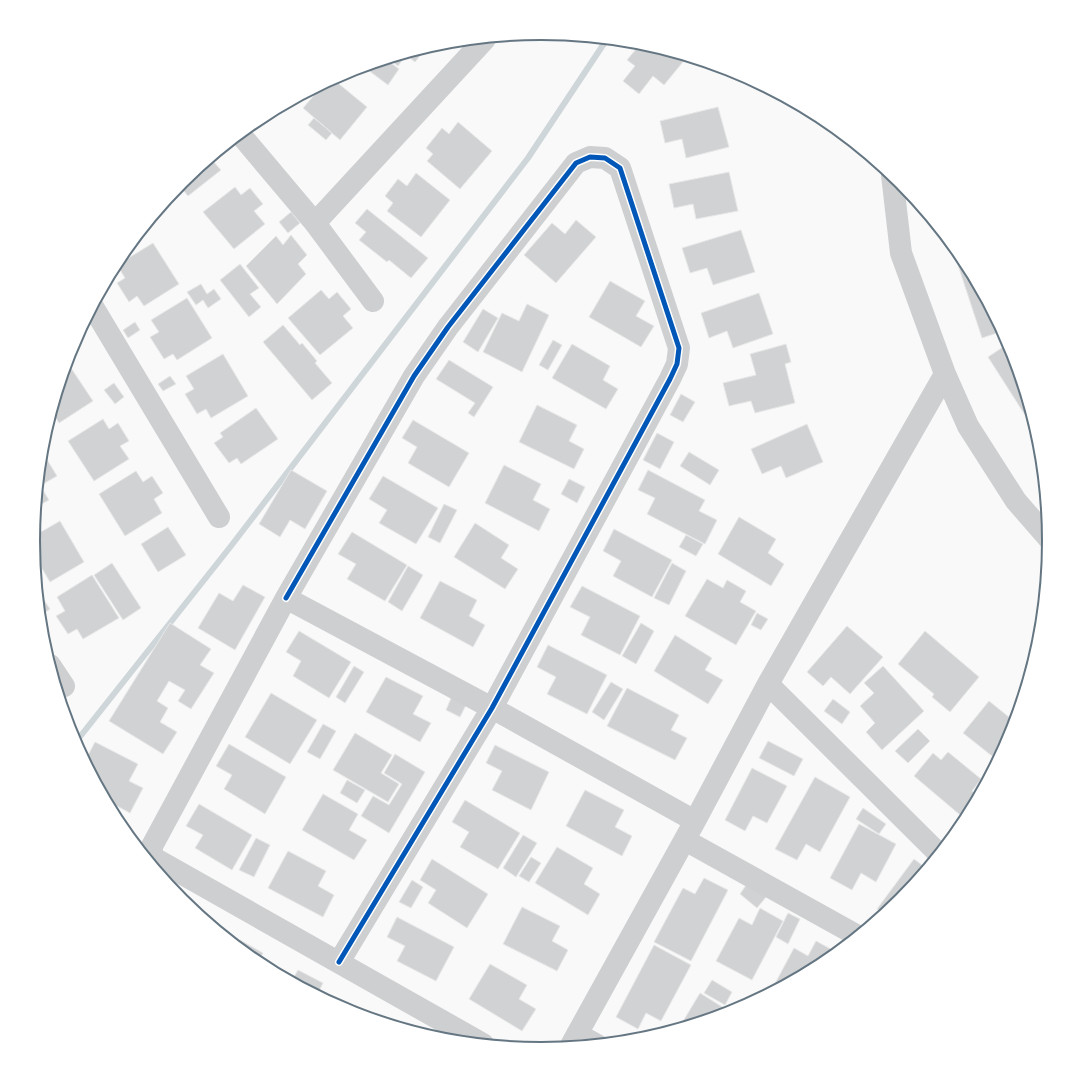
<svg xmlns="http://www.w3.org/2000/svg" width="1083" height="1083" font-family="Cabin,sans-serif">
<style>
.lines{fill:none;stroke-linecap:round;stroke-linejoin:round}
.stream{stroke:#ced6d9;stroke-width:6}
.building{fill:#d0d2d3;stroke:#e8e8e8}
.minor{stroke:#cecfd0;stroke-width:22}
.cycleway-casing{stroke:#fff;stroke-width:8}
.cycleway{stroke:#0057b8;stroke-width:5}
.rim{fill:none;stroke:#657683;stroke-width:2}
</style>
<rect width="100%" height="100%" fill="#f9f9f9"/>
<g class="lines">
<path class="stream" d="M 75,743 L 231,546 L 528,158 L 607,39"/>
</g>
<path class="building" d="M 641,43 L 687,57 L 664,85 L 653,76 L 639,94 L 623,81 L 635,66 L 627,60 Z
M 426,48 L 415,62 L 406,55 L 398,66 L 389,59 Z
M 387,60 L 399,69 L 388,85 L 364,67 Z
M 333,79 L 367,107 L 340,140 L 303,108 L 324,84 Z
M 718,107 L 729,147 L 686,158 L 682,139 L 665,143 L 660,121 Z
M 314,118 L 332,133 L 326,140 L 308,125 Z
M 458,122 L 492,151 L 460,189 L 427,161 L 433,154 L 426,148 L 442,128 L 449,134 Z
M 219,151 L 221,153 L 212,160 L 221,170 L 188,196 L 179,185 L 182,182 Z
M 729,172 L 738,211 L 696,219 L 693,204 L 674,208 L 669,184 Z
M 416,173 L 450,200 L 421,237 L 387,211 L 393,203 L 385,196 L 398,179 L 407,186 Z
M 235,187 L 241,195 L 250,188 L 263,204 L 254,211 L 265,224 L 234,249 L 203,212 Z
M 367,209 L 428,258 L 411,278 L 389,260 L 387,262 L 359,240 L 366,232 L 355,223 Z
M 291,212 L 300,223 L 288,233 L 279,222 Z
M 576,220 L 596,237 L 556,283 L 524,255 L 552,223 L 565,234 Z
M 741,230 L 755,272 L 713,285 L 707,268 L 690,273 L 682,248 Z
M 291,235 L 307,255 L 298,264 L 306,274 L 277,304 L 246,266 L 276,236 L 283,245 Z
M 950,241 L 964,259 L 1003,331 L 982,338 Z
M 153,243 L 179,284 L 144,306 L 137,296 L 129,302 L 117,283 L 125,278 L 117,265 Z
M 240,264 L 259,288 L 250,294 L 261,307 L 249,317 L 220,280 Z
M 610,281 L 645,301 L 636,316 L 654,326 L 641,347 L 589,317 Z
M 201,284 L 207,294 L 214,289 L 221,299 L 208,308 L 203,300 L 196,305 L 187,292 Z
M 321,290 L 329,299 L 337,292 L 351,309 L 343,316 L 353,328 L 320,355 L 288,318 Z
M 759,293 L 773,334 L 733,348 L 727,331 L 709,338 L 701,313 Z
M 187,298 L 212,338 L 177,360 L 173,354 L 164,359 L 150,337 L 159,332 L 151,320 Z
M 527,304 L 549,315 L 522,372 L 483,352 L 502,313 L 519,321 Z
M 483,309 L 498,318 L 478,352 L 463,342 Z
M 135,322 L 140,330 L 128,338 L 123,330 Z
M 283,325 L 300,345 L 302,343 L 317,361 L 315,363 L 332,383 L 312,400 L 263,342 Z
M 553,340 L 562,345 L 548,370 L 539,365 Z
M 1009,343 L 1011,347 L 1039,437 L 988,357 Z
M 572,344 L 610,366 L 603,380 L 618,389 L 606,409 L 552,378 Z
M 786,344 L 791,362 L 785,364 L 795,403 L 755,413 L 751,401 L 729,406 L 723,383 L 756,375 L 750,354 Z
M 223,354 L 248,396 L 211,418 L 206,409 L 197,414 L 185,394 L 194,389 L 186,376 Z
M 449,360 L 493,387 L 474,417 L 468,413 L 475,403 L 436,379 Z
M 67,362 L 93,401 L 59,423 L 52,412 Z
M 170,376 L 176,384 L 163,391 L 158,384 Z
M 114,383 L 124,397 L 115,404 L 104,390 Z
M 681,394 L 695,402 L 683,422 L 670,415 Z
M 537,405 L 577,425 L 569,441 L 584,449 L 574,469 L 519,442 Z
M 256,408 L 278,439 L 241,464 L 237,458 L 229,463 L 214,443 L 223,437 L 220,433 Z
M 103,419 L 109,429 L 118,423 L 129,441 L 120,446 L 129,459 L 94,481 L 68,441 Z
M 413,420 L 469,453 L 449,487 L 408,463 L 417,447 L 402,438 Z
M 807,424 L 823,462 L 786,478 L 781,466 L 762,474 L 751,449 Z
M 657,433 L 674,442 L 660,469 L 643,460 Z
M 689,452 L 719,470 L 710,485 L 680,466 Z
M 43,453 L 57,476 L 43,484 L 39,479 L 42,454 Z
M 504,465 L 541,484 L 533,500 L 550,509 L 539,531 L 485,503 Z
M 291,470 L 327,491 L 305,529 L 290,520 L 280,537 L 259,524 Z
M 648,470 L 705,500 L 699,511 L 717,520 L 705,544 L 647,514 L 655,498 L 638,490 Z
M 136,471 L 143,482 L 152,476 L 163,493 L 154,499 L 162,513 L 125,536 L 99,494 Z
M 383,476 L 438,508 L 416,544 L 379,523 L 387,510 L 369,499 Z
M 569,479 L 585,487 L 577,503 L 561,494 Z
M 39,484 L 49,500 L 36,507 Z
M 444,504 L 457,510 L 440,543 L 428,537 Z
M 739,517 L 776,539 L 768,553 L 784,564 L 771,586 L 718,554 Z
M 60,521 L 84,562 L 50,582 L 34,555 L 34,536 Z
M 475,523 L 509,545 L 501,558 L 518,569 L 505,589 L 454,557 Z
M 168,527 L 186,555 L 158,572 L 141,544 Z
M 614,529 L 672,560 L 652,597 L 613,576 L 621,561 L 603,551 Z
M 352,532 L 407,565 L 385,601 L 347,579 L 356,564 L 338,554 Z
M 686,535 L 703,544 L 696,556 L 679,547 Z
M 112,563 L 141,608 L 123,620 L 94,575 Z
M 672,563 L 686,571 L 669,605 L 654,598 Z
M 408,566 L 423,575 L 402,611 L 388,602 Z
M 92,575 L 119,618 L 83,639 L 77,629 L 68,634 L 56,616 L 65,611 L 57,597 Z
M 707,579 L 723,588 L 727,580 L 746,591 L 740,602 L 756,611 L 736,645 L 685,616 Z
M 440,581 L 477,600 L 469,616 L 485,625 L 473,647 L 420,618 Z
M 243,585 L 265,597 L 235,650 L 198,628 L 219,593 L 233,601 Z
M 582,586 L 640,616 L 620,655 L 581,635 L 590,617 L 570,607 Z
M 42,597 L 50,609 L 40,616 L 39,600 Z
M 757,613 L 768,619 L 761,630 L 751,625 Z
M 170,623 L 211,649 L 200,665 L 214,673 L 191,709 L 178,701 L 185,690 L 169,681 L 157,701 L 168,708 L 160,722 L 177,732 L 163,754 L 109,721 Z
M 641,623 L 654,631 L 636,664 L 622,656 Z
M 847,626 L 883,657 L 850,694 L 831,677 L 823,686 L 807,672 Z
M 299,631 L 351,662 L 329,698 L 293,676 L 301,661 L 286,652 Z
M 925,631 L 979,677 L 950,712 L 932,697 L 934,694 L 898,664 Z
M 675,635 L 712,658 L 705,670 L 723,680 L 708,704 L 654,671 Z
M 548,645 L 607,675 L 587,714 L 547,694 L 556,677 L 537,667 Z
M 354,666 L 364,672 L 345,703 L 336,697 Z
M 883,666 L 924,711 L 882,750 L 866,732 L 875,723 L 860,706 L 874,693 L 864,683 Z
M 386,677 L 423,696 L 413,714 L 431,723 L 420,742 L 366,712 Z
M 611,682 L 623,689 L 604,720 L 592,712 Z
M 627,688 L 679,715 L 671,730 L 687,738 L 675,760 L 607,726 Z
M 271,693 L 317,720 L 290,764 L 245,737 Z
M 452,696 L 467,703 L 460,717 L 446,710 Z
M 833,699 L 850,712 L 842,724 L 824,711 Z
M 989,701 L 1015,722 L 1011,736 L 1001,756 L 995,752 L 992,756 L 963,733 Z
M 323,724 L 336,731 L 320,759 L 307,752 Z
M 918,729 L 930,741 L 908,763 L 895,751 Z
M 355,733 L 392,755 L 381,773 L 399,784 L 388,802 L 333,770 Z
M 768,741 L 803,759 L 794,776 L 759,758 Z
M 95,742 L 138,764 L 129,781 L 143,788 L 130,813 L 106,800 L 85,761 Z
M 229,744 L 286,777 L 265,814 L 224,789 L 232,775 L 216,766 Z
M 495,745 L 549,772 L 531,810 L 492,790 L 502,771 L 486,763 Z
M 948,752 L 981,779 L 972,791 L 979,797 L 966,820 L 914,776 L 933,753 L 941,760 Z
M 395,754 L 425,772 L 389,833 L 361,816 L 373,796 L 389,805 L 402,784 L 384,773 Z
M 752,768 L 787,786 L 767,823 L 753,816 L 745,831 L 725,820 Z
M 815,777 L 850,797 L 820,852 L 806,844 L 797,860 L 775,849 Z
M 347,780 L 365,790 L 357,803 L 340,793 Z
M 585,790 L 624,810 L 615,827 L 632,836 L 622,856 L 566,826 Z
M 323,794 L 358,814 L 349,830 L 367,840 L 354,860 L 302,830 Z
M 465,800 L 520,833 L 498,869 L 460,847 L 469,832 L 452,822 Z
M 199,804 L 252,835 L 232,870 L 195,848 L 203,835 L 186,826 Z
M 863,808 L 886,824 L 879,834 L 856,819 Z
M 859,824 L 896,844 L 876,882 L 861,873 L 852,890 L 830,878 Z
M 523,835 L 537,843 L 516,877 L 503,868 Z
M 256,838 L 270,845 L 254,877 L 239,870 Z
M 557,847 L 593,868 L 584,884 L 600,894 L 588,915 L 535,883 Z
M 288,851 L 326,871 L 318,886 L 334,895 L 323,917 L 268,888 Z
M 531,857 L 541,863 L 529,882 L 519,876 Z
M 432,859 L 488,894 L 467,928 L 428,903 L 436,890 L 420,880 Z
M 914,859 L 927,869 L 901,901 L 885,914 L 877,909 Z
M 704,878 L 728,890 L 691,961 L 654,942 L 683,888 L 695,894 Z
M 412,880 L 423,887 L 411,908 L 399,902 Z
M 749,881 L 767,896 L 757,908 L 740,894 Z
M 522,907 L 560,926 L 552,941 L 568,950 L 557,971 L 503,944 Z
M 760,908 L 783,921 L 752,980 L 716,961 L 739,918 L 752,925 Z
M 788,913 L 800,919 L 788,944 L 776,937 Z
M 397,917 L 454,947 L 436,981 L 397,961 L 405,946 L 387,937 Z
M 240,940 L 263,953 L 258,963 L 236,946 Z
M 816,941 L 838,953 L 824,964 L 770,993 L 794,948 L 808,956 Z
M 654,945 L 691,965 L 661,1021 L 646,1013 L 638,1029 L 616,1017 Z
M 490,964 L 527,985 L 519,999 L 536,1009 L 522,1031 L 469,999 Z
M 298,970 L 323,983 L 317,995 L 291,982 Z
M 712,980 L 732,992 L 725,1005 L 704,993 Z
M 700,993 L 732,1013 L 679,1028 Z
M 355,1005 L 379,1017 L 377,1021 L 351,1013 Z"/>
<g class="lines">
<path class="minor" d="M 240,134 L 315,223 L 373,301
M 892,175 L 901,253 L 945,374 L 968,426 L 1016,501 L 1050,540
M 315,223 L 485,39
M 93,307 L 219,517
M 286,598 L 414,376 L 448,327 L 576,163 L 590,157 L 605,158 L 620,168 L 679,348 L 677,364 L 670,379 L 492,708 L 339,962
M 50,665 L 64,686
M 768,684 L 939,854
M 685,840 L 858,936
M 577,1034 L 597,1045
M 483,1044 L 154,858 L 152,853 L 152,846 L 286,598 L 492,708 L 695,821
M 570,1047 L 695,821 L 768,684 L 945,374"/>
<defs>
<path id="cycleway" d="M 286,598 L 414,376 L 448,327 L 576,163 L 590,157 L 605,158 L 620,168 L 679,348 L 677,364 L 670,379 L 492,708 L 339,962"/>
</defs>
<use href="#cycleway" class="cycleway-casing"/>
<use href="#cycleway" class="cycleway"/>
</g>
<path d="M0 0H1083V1083H0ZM40 541a501 501 0 1 1 1002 0a501 501 0 1 1-1002 0Z" fill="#fff" fill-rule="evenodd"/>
<path class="rim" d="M40 541a501 501 0 1 1 1002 0a501 501 0 1 1-1002 0Z"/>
</svg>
